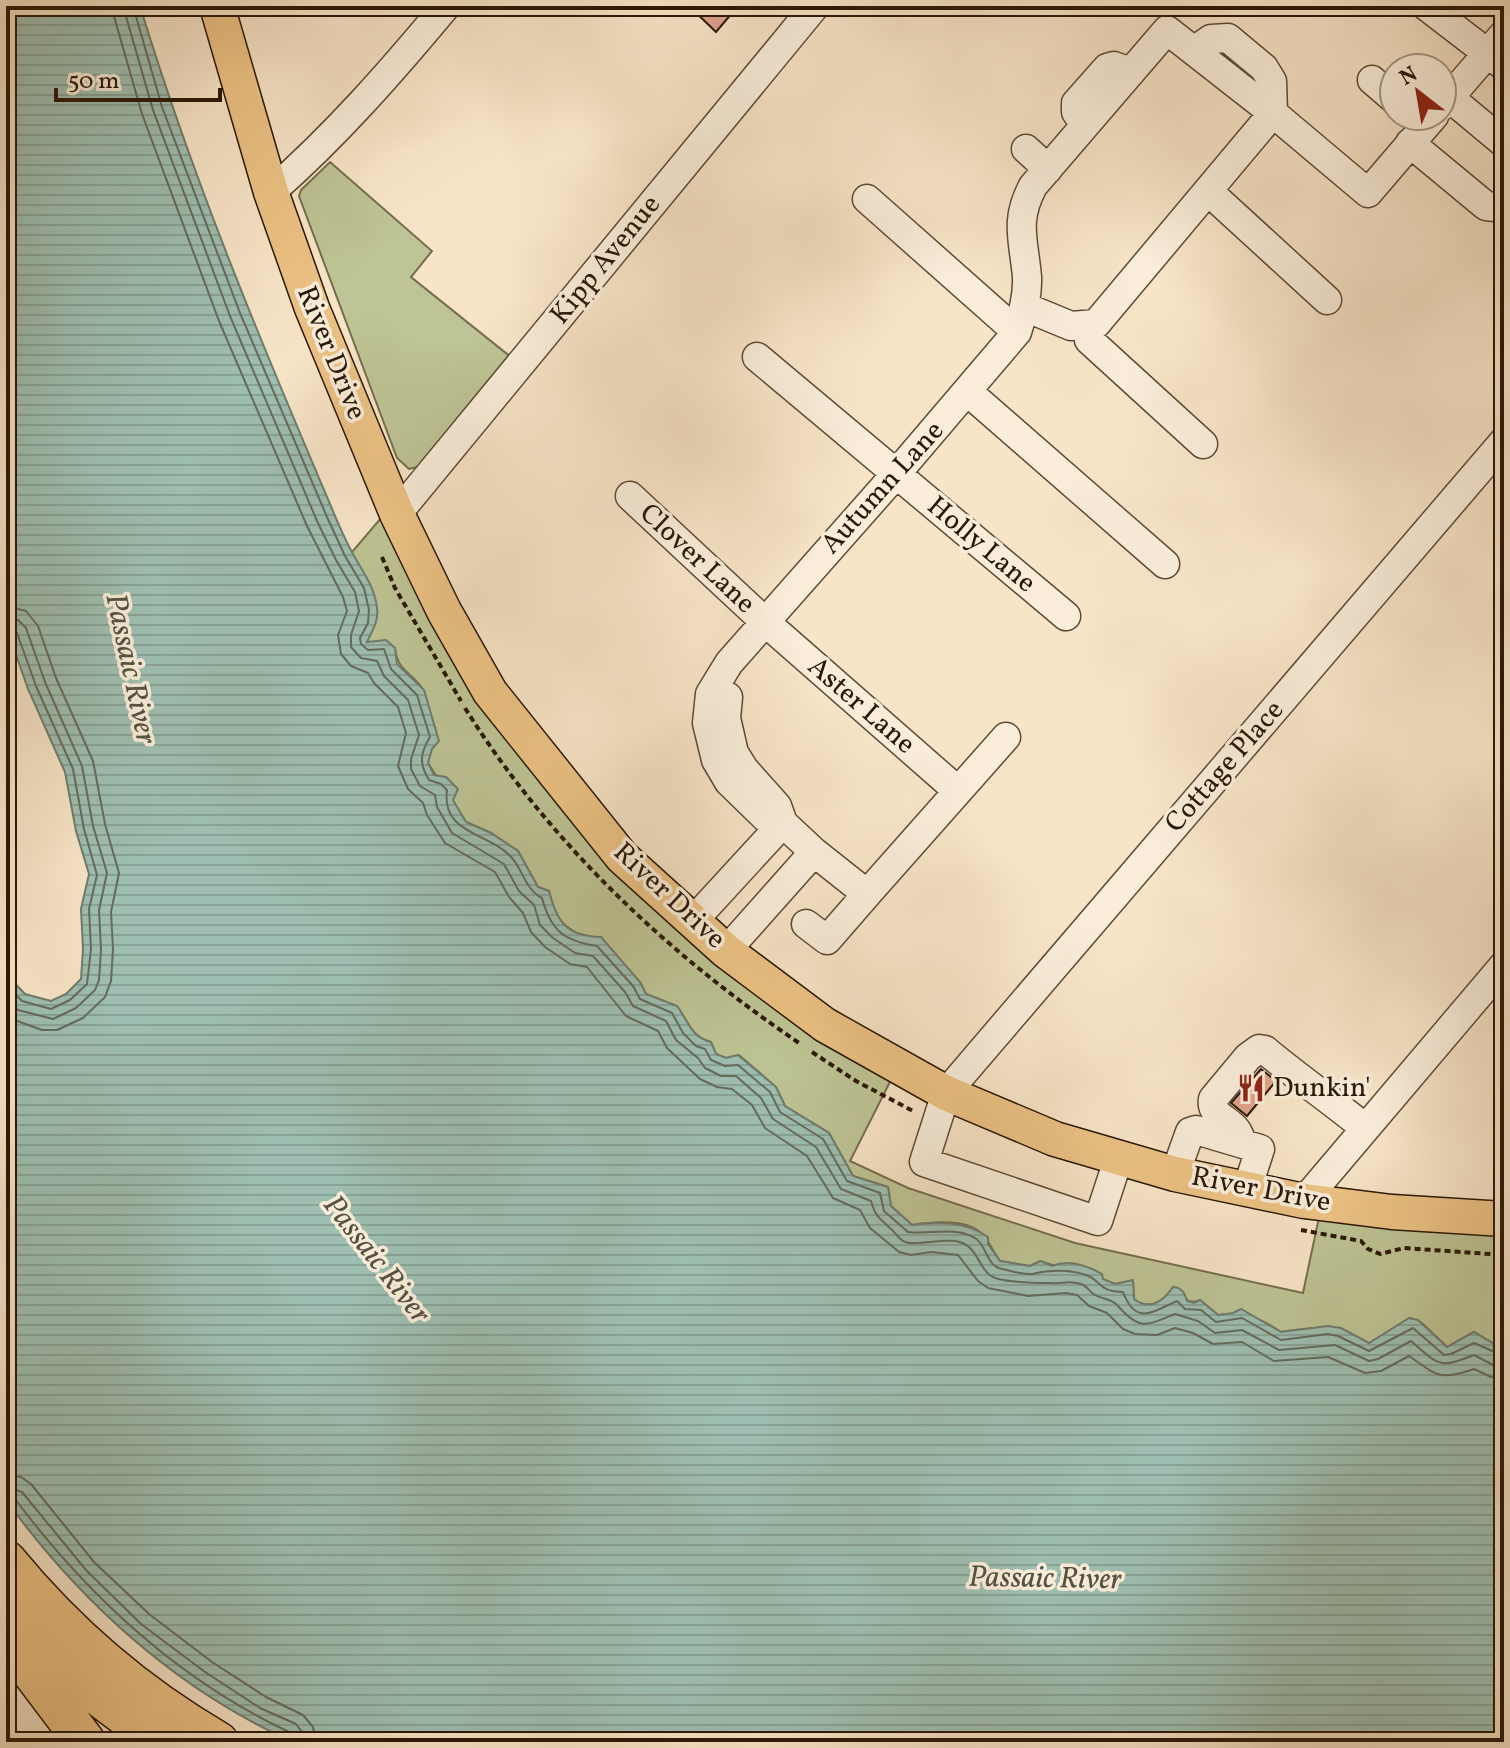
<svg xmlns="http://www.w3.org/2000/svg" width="1510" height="1748" font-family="Vollkorn,serif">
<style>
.park{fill:#bec495;stroke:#746e4e;stroke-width:2}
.water{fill:url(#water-rules);stroke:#6f7c6d;stroke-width:2}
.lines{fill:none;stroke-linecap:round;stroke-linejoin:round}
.shore{stroke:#646b5c;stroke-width:2}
.building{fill:#dfa48c;stroke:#291706;stroke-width:2}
.minor-casing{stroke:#5d4a36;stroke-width:31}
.major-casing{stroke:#291706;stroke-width:37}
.highway-casing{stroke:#291706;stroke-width:43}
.path{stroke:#291706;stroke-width:4;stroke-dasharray:6 4;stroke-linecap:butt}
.minor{stroke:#faeedb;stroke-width:28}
.major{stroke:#ecc284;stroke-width:34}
.highway{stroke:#ecc284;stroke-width:40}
.labels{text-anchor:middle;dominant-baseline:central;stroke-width:7;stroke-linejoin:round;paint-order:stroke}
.street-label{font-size:28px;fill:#291706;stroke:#faeedb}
.poi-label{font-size:28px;fill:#291706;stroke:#faeedb;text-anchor:start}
.water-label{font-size:30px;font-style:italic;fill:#525242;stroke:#faeedb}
</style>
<defs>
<pattern id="water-rules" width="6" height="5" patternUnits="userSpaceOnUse" patternTransform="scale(2)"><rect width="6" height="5" fill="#9ebfb2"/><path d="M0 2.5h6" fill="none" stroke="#88a398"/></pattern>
</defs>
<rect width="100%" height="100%" fill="#f8e5c8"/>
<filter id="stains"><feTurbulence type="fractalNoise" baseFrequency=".0025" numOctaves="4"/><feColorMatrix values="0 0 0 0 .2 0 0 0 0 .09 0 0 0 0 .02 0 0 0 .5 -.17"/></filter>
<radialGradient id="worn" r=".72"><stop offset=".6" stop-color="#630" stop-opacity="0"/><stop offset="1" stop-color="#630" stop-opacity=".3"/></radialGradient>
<path class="park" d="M 330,162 L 432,251 L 411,277 L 512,358 L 421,466 L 409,469 L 397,458 L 299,196 L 301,190 Z
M 393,504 L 490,692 L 622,857 L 898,1066 L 850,1161 L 908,1188 L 1075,1243 L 1303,1293 L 1322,1203 L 1504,1219 L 1504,1350 L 1474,1332 L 1447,1347 L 1423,1324 L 1410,1318 L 1369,1344 C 1334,1321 1321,1327 1281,1332 C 1261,1318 1244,1312 1218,1315 L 1200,1300 C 1188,1306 1182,1295 1173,1287 C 1163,1302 1149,1311 1134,1299 L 1133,1281 L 1115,1284 L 1040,1261 L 1030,1266 L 1000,1261 C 994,1253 989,1241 982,1234 C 967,1218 931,1222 912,1225 L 891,1206 L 888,1187 L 853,1176 L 829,1133 L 785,1106 L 776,1087 L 739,1055 L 726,1058 L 716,1054 L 711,1042 C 691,1037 688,1021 677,1006 L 646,994 L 640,982 L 565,925 L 555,915 L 549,891 L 538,887 L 518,851 L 491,833 L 466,822 L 428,763 C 432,748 431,701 422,688 C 410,671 398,672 395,648 L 366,643 L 352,552 Z"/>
<path class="water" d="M 6,6 L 140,6 C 192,177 260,340 330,504 C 337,521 344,538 353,554 C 362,571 375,587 377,608 C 379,621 372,631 367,642 L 386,640 L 395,648 L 397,664 L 424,690 L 439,741 L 432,749 L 428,763 L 434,775 L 446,777 L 458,789 L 453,800 L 466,822 L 491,833 L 518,851 L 538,887 L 549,891 C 557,922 566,936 601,937 L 640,982 L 646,994 L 677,1006 C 688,1021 691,1037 711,1042 L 716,1054 L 726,1058 L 738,1055 L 776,1087 L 785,1106 L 829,1133 L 853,1176 L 888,1187 L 891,1206 L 912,1225 C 938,1221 965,1221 988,1237 L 988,1244 L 1000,1261 L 1030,1266 L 1041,1261 L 1052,1266 C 1069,1259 1086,1265 1102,1274 L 1103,1279 L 1115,1284 L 1133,1280 L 1134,1299 C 1149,1311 1163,1302 1173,1287 C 1182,1287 1185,1294 1187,1301 L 1194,1303 L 1200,1300 L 1218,1315 L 1233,1313 L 1241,1309 L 1281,1332 L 1328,1326 L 1341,1328 L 1369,1343 L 1409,1318 L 1418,1320 L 1447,1347 L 1474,1332 L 1504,1350 L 1504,1742 L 293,1742 C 177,1690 80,1602 6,1500 L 6,974 L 25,994 L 51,1001 L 66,994 L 81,979 L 83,949 L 81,909 L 89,874 L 76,831 L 65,772 L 28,689 L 6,626 Z"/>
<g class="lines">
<path class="shore" d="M 111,6 L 142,114 L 219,321 L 307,526 L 343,597 L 347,611 L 338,635 L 341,654 L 351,666 L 368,673 L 374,683 L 398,707 L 406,733 L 398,766 L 408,789 L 423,803 L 427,815 L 445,843 L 495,872 L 509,897 L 523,913 L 531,932 L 545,947 L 570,964 L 587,967 L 626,1016 L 658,1031 L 667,1048 L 700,1079 L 717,1087 L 732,1089 L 752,1105 L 765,1128 L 807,1156 L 833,1198 L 860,1210 L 870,1228 L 899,1252 L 911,1255 L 931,1252 L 958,1255 L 978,1281 L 988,1288 L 1028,1296 L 1066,1293 L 1077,1295 L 1089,1306 L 1107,1313 L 1123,1329 L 1135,1334 L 1157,1335 L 1175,1328 L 1193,1333 L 1213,1344 L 1242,1342 L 1274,1361 L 1328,1357 L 1365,1373 L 1381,1371 L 1409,1356 C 1438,1376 1439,1381 1474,1369 L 1491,1377 L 1504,1379
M 123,6 L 153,110 L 230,316 L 317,521 L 336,560 L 355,592 L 359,611 L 351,635 L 351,647 L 361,658 L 377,661 L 384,676 L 408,700 L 419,735 L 411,759 L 411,769 L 420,786 L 435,795 L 437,807 L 452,833 L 504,864 L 519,891 L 534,905 L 540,925 L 553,938 L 575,953 L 593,956 L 625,992 L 633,1006 L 666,1021 L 676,1040 L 698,1058 L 705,1068 L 721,1076 L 736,1076 L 761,1098 L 773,1119 L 816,1147 L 841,1189 L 871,1201 C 876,1218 879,1217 891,1229 C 896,1233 898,1239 905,1242 C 920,1248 955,1232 970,1248 C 980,1257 982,1275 998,1279 C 1016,1283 1034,1283 1051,1283 C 1063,1284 1069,1280 1081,1284 C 1088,1286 1089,1292 1095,1295 C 1102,1299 1112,1299 1117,1305 C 1140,1331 1145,1326 1175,1314 L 1198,1321 L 1215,1333 L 1242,1330 L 1279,1350 L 1335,1345 L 1369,1361 L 1378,1359 L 1411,1341 C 1440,1366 1438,1369 1474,1355 L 1495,1366 L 1504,1367
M 133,6 L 162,107 L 240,313 L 327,517 L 345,556 L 364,588 L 369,610 L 368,623 L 360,638 L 361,644 L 368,650 L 384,649 L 391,669 L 417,695 L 430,737 C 420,753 419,764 429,780 L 441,784 L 447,790 C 441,835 490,832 512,858 C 524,872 525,889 542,898 C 551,931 564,941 597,946 L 633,986 L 640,999 L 672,1013 L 683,1033 L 696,1046 L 705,1049 L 711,1060 L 725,1066 L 738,1065 L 770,1092 L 780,1112 L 823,1139 L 847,1181 L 880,1193 L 884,1211 L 908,1232 C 930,1235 953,1226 975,1238 C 987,1245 986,1266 1002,1269 C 1011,1271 1023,1275 1032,1274 C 1048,1270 1069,1269 1086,1275 C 1101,1280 1098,1292 1123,1292 C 1136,1326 1152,1312 1177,1301 L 1185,1309 L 1201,1310 L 1216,1322 L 1242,1318 L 1281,1340 L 1328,1334 L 1338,1336 L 1369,1351 L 1413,1328 L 1444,1355 L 1451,1354 L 1474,1343 L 1504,1356
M 6,606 L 26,611 L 38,626 L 56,678 L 93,761 L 105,824 L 119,873 L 111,912 L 113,949 L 111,981 L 105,997 L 83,1018 L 57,1030 L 42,1030 L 6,1017
M 6,618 L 18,620 L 26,628 L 45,682 L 82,766 L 93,826 L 107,873 L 99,910 L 101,950 L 99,980 L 95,990 L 76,1008 L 53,1019 L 18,1010 L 6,1000
M 6,628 L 12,628 L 17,633 L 36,686 L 73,769 L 84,829 L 97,875 L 89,909 L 91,949 L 87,984 L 70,1000 L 51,1009 L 22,1001 L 6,985
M 6,1475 L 21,1477 L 31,1484 L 94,1562 L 149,1614 L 212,1662 L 266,1697 L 303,1715 L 313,1727 L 316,1742
M 6,1487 L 22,1492 L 86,1570 L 141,1624 L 205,1672 L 260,1708 L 296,1724 L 302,1732 L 304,1742
M 6,1497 L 15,1499 C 88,1596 179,1680 289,1732 L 293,1742"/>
</g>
<path class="building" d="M 689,6 L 738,6 L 716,32 Z
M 1261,1069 L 1276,1081 L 1247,1116 L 1231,1103 Z"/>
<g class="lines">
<defs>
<path id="minor" d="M 1426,6 L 1504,66
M 1194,51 L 1211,39 L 1228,38 L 1264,68 L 1272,81 L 1273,113 L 1368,193 L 1434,116
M 1372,80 L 1394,99
M 1450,98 L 1504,143
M 1442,106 L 1504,34
M 1085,125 L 1076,112 L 1076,103 L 1107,68 L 1114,66 L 1131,72
M 1410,143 L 1486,206 L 1495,207 L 1504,204
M 1026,149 L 1048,169
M 1208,191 L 1327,300
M 271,192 C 336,135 391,72 446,6
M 867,199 L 1017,332
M 1087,325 L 1089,340 L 1203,444
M 757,357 L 1066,616
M 968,392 L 1165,564
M 630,496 L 764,621 L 958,791
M 397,514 L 815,6
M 728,697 L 726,718 L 734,753 L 744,769 L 777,806 L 783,823 L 814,852 L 867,894 L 1006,737
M 783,823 L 766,818 L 729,782 L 716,760 L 707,723 L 710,694 L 729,663 L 896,474 L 1017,332 C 1023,314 1028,296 1027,277 C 1024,241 1014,221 1033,186 L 1167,30 L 1273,113 L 1096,324 L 1071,326 L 1025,307
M 693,921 L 783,823
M 806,924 L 827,940 L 867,894
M 726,951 L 814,852
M 1243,1144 C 1241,1139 1239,1135 1237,1131 C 1229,1119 1210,1116 1213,1099 L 1248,1057 L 1259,1049 L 1265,1050 C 1297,1077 1332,1101 1365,1128
M 1119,1157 L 1098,1221 L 924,1162 L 946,1093 L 1504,441
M 1175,1174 L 1190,1132 L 1196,1130 L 1260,1149 L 1247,1189
M 1304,1201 L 1504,965"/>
<path id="major" d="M 217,6 L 271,192 L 312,308 L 397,514 L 444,611 L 490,692 L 622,857 L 726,951 L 825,1025 L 946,1093 L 1055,1139 L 1175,1174 L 1304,1201 L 1392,1212 L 1504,1219"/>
<path id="highway" d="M 6,1561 C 66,1634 137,1695 218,1742
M 6,1606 L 86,1686 L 160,1742
M 8,1640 L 85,1742"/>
</defs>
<use href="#minor" class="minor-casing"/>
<use href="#major" class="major-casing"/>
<use href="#highway" class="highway-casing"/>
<path class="path" d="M 382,557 L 395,588 L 461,701
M 465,708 C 550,844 670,956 802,1045
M 812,1052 L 856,1081 L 915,1112
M 1301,1230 L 1361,1241 L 1368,1249 L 1380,1254 L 1404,1248 L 1504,1255"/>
<use href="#minor" class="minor"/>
<use href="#major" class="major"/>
<use href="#highway" class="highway"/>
</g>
<defs>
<symbol id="restaurant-bare" viewBox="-9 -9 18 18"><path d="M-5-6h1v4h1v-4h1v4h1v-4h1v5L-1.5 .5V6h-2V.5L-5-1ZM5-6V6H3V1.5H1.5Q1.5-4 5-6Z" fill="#8f2418" stroke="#faeedb" stroke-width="2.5" paint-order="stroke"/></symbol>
</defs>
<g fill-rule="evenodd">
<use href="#restaurant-bare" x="1231" y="1068" width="40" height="40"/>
</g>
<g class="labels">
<g class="street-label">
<text transform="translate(606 260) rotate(-51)">Kipp Avenue</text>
<text transform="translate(331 353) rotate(68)">River Drive</text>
<text transform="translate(883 488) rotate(-48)">Autumn Lane</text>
<text transform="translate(981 545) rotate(40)">Holly Lane</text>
<text transform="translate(697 559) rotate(43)">Clover Lane</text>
<text transform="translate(861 706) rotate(41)">Aster Lane</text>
<text transform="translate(1225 767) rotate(-49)">Cottage Place</text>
<text transform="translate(669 896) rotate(43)">River Drive</text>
<text transform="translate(1261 1190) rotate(11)">River Drive</text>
</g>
<g class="poi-label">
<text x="1273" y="1088">Dunkin'</text>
</g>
<g class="water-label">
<text transform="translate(130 669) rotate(78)">Passaic River</text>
<text transform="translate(376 1260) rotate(52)">Passaic River</text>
<text transform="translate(1045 1579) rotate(1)">Passaic River</text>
</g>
</g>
<rect width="1510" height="1748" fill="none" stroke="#f8e5c8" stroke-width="32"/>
<rect x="8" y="8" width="1494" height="1732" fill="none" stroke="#291706" stroke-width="4"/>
<rect x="16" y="16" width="1478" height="1716" fill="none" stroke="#291706" stroke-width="2"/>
<g transform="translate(1418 92) rotate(329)"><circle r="38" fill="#faeedb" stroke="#a69886" stroke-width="2"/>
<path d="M0-6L14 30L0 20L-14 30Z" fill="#8f2418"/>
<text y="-12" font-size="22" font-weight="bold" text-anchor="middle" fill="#291706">N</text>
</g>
<path d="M56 88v12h164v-12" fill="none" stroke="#291706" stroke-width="4"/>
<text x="68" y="88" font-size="24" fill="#291706" stroke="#faeedb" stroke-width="6" paint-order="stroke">50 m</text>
<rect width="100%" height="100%" filter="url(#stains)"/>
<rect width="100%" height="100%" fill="url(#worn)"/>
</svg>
